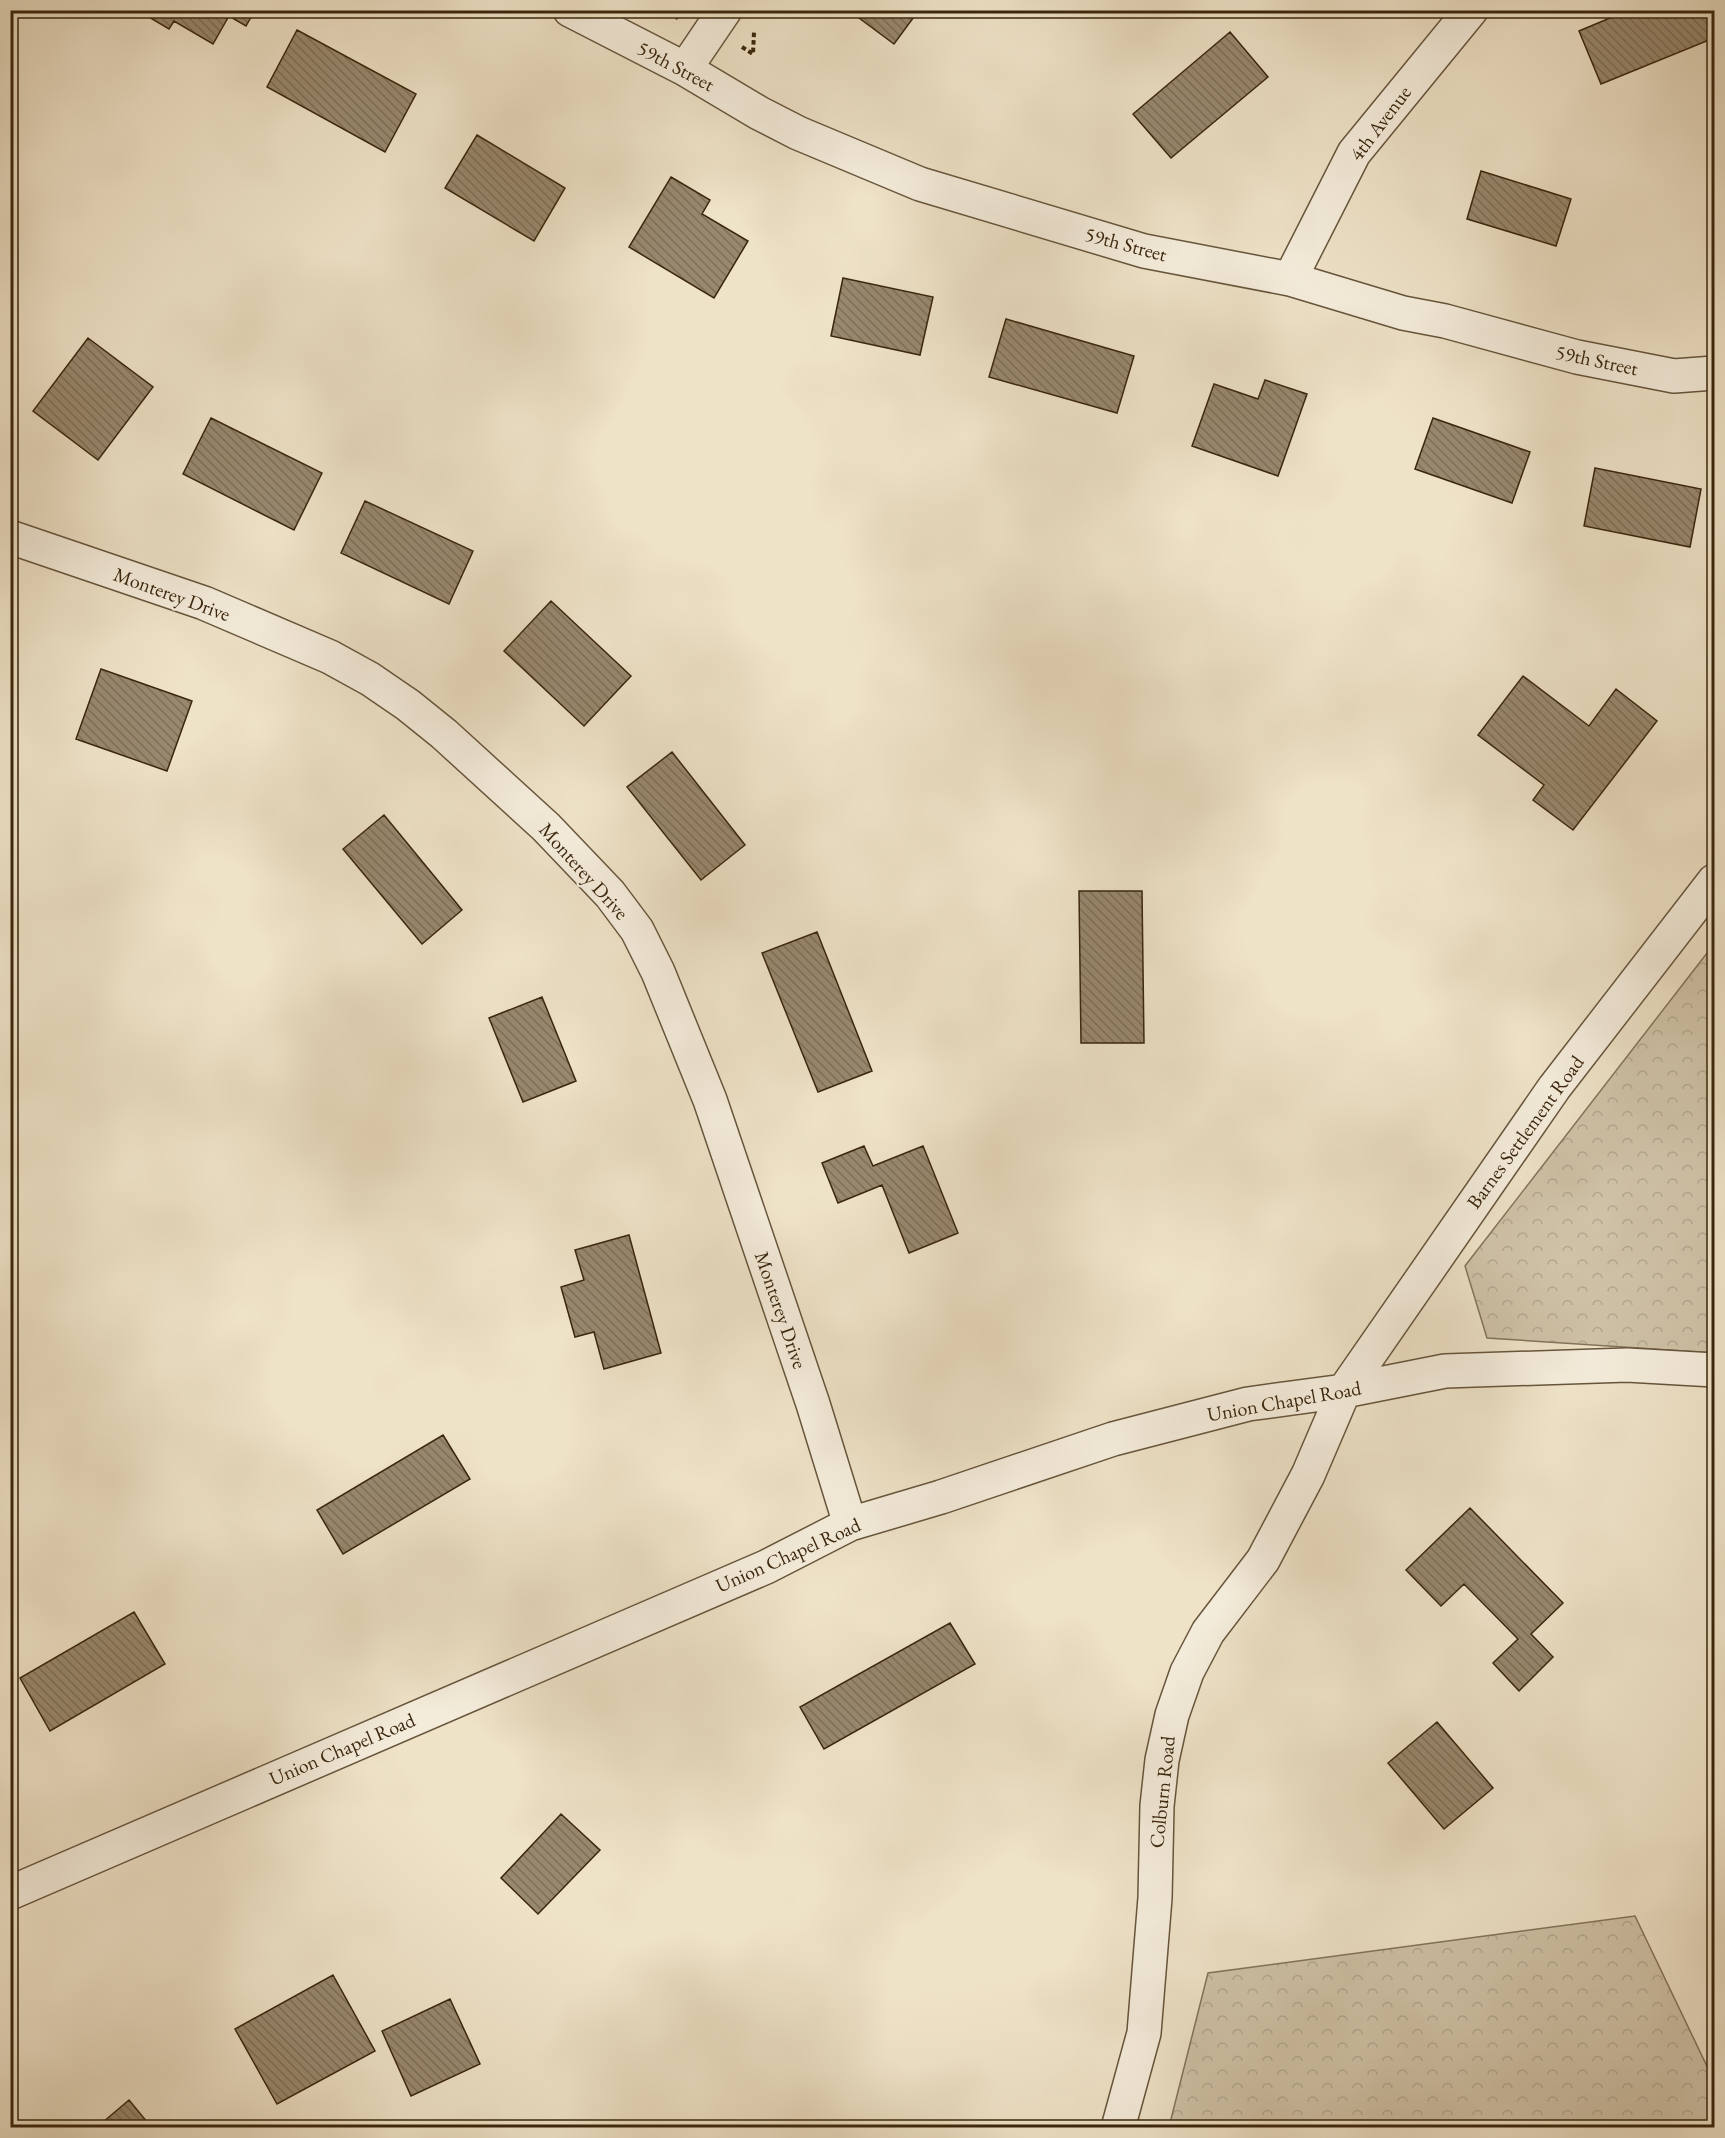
<svg xmlns="http://www.w3.org/2000/svg" width="1725" height="2138" font-family="'EB Garamond',serif">
<style>
.forest{fill:url(#forest-crowns);stroke:#84745a;stroke-width:1.5}
.building{fill:url(#building-back-hatch);stroke:#3a260d;stroke-width:1.5}
.lines{fill:none;stroke-linecap:round;stroke-linejoin:round}
.minor-casing{stroke:#67553c;stroke-width:36}
.path{stroke:#3a260d;stroke-width:4;stroke-dasharray:4.5 3;stroke-linecap:butt}
.minor{stroke:#f4ecdb;stroke-width:33}
.labels{text-anchor:middle;dominant-baseline:central;stroke-width:4.5;stroke-linejoin:round;paint-order:stroke}
.street-label{font-size:20px;fill:#3a260d;stroke:#f4ecdb}
</style>
<defs>
<pattern id="forest-crowns" width="20" height="18" patternUnits="userSpaceOnUse" patternTransform="scale(1.5)"><rect width="20" height="18" fill="#cfc2a7"/><path d="M2 6a3 3 0 1 1 6 0M12 15a3 3 0 1 1 6 0" fill="none" stroke="#b2a78f"/></pattern>
<pattern id="building-back-hatch" width="6" height="6" patternUnits="userSpaceOnUse" patternTransform="scale(1.5)"><rect width="6" height="6" fill="#98886e"/><path d="M-1 5l2 2M0 0l6 6M5-1l2 2" fill="none" stroke="#7d6f59"/></pattern>
</defs>
<rect width="100%" height="100%" fill="#eee2c7"/>
<filter id="stains"><feTurbulence type="fractalNoise" baseFrequency=".00333" numOctaves="4"/><feColorMatrix values="0 0 0 0 .2 0 0 0 0 .09 0 0 0 0 .02 0 0 0 .5 -.17"/></filter>
<radialGradient id="worn" r=".72"><stop offset=".6" stop-color="#630" stop-opacity="0"/><stop offset="1" stop-color="#630" stop-opacity=".3"/></radialGradient>
<path class="forest" d="M 1714,944 L 1714,1353 L 1487,1338 L 1465,1266 Z
M 1635,1916 L 1714,2081 L 1714,2127 L 1169,2127 L 1208,1973 Z"/>
<path class="building" d="M 137,10 L 255,10 L 246,26 L 229,16 L 213,44 L 174,21 L 169,29 Z
M 852,10 L 919,10 L 894,44 L 851,12 Z
M 1629,10 L 1714,10 L 1714,38 L 1601,84 L 1579,31 Z
M 297,30 L 416,94 L 385,152 L 267,87 Z
M 1230,32 L 1268,77 L 1171,158 L 1133,114 Z
M 477,135 L 565,188 L 534,241 L 445,188 Z
M 1481,171 L 1571,199 L 1556,246 L 1467,219 Z
M 671,177 L 710,200 L 702,214 L 748,241 L 714,298 L 629,247 Z
M 843,278 L 933,297 L 920,355 L 831,336 Z
M 1006,319 L 1134,356 L 1117,413 L 989,377 Z
M 88,338 L 153,387 L 98,460 L 33,411 Z
M 1265,380 L 1307,394 L 1278,476 L 1192,446 L 1214,384 L 1258,399 Z
M 211,418 L 322,473 L 294,530 L 183,474 Z
M 1433,418 L 1530,452 L 1512,503 L 1415,469 Z
M 1595,468 L 1701,489 L 1690,547 L 1584,526 Z
M 365,501 L 473,551 L 449,604 L 341,553 Z
M 551,601 L 631,676 L 584,726 L 504,651 Z
M 101,669 L 192,701 L 167,771 L 76,739 Z
M 1523,676 L 1589,726 L 1616,689 L 1657,721 L 1573,830 L 1533,800 L 1544,785 L 1478,735 Z
M 672,752 L 745,845 L 701,880 L 627,787 Z
M 384,815 L 462,910 L 422,944 L 343,849 Z
M 1079,891 L 1142,891 L 1144,1043 L 1081,1043 Z
M 817,932 L 872,1071 L 818,1092 L 762,953 Z
M 542,997 L 576,1081 L 523,1102 L 489,1018 Z
M 864,1146 L 873,1166 L 923,1146 L 958,1233 L 909,1253 L 882,1185 L 838,1203 L 822,1163 Z
M 629,1235 L 661,1353 L 604,1369 L 594,1332 L 575,1337 L 561,1287 L 584,1280 L 575,1250 Z
M 443,1435 L 470,1479 L 343,1554 L 317,1510 Z
M 1470,1508 L 1563,1603 L 1531,1634 L 1553,1657 L 1519,1691 L 1493,1663 L 1518,1639 L 1464,1584 L 1441,1606 L 1406,1570 Z
M 134,1612 L 165,1664 L 50,1731 L 20,1678 Z
M 950,1623 L 975,1664 L 824,1749 L 800,1707 Z
M 1437,1722 L 1493,1788 L 1444,1829 L 1388,1763 Z
M 561,1814 L 600,1850 L 538,1914 L 501,1878 Z
M 333,1975 L 375,2051 L 277,2104 L 235,2029 Z
M 450,1999 L 480,2064 L 411,2096 L 382,2031 Z
M 129,2100 L 152,2128 L 96,2128 Z"/>
<g class="lines">
<defs>
<path id="minor" d="M 570,10 L 685,69 L 759,113 L 798,133 L 920,184 L 1144,251 L 1290,279 L 1403,313 L 1445,321 L 1577,357 L 1674,376 L 1714,373
M 685,69 L 725,10
M 1290,279 L 1354,153 L 1471,10
M 10,537 L 204,603 L 330,657 L 370,679 L 408,705 L 444,734 L 546,827 L 610,894 L 637,930 L 658,972 L 710,1100 L 813,1404 L 850,1524
M 10,1893 L 766,1567 L 850,1524 L 941,1497 L 1113,1439 L 1248,1404 L 1344,1391 L 1445,1371 L 1627,1365 L 1714,1370
M 1118,2128 L 1144,2033 L 1155,1898 L 1157,1806 L 1162,1760 L 1172,1715 L 1187,1672 L 1208,1632 L 1263,1560 L 1308,1475 L 1344,1391 L 1554,1088 L 1714,881"/>
</defs>
<use href="#minor" class="minor-casing"/>
<path class="path" d="M 662,12 L 678,18
M 742,47 L 753,54 L 754,32"/>
<use href="#minor" class="minor"/>
</g>
<g class="labels">
<g class="street-label">
<text transform="translate(676 66) rotate(28)">59th Street</text>
<text transform="translate(1380 123) rotate(-53)">4th Avenue</text>
<text transform="translate(1126 244) rotate(15)">59th Street</text>
<text transform="translate(1597 360) rotate(12)">59th Street</text>
<text transform="translate(172 594) rotate(20)">Monterey Drive</text>
<text transform="translate(584 871) rotate(48)">Monterey Drive</text>
<text transform="translate(1525 1132) rotate(-54)">Barnes Settlement Road</text>
<text transform="translate(781 1310) rotate(71)">Monterey Drive</text>
<text transform="translate(1284 1401) rotate(-10)">Union Chapel Road</text>
<text transform="translate(788 1555) rotate(-24)">Union Chapel Road</text>
<text transform="translate(342 1749) rotate(-23)">Union Chapel Road</text>
<text transform="translate(1162 1792) rotate(-84)">Colburn Road</text>
</g>
</g>
<rect width="1725" height="2138" fill="none" stroke="#eee2c7" stroke-width="36"/>
<rect x="12" y="12" width="1701" height="2114" fill="none" stroke="#3a260d" stroke-width="3"/>
<rect x="18" y="18" width="1689" height="2102" fill="none" stroke="#3a260d" stroke-width="1.5"/>
<rect width="100%" height="100%" filter="url(#stains)"/>
<rect width="100%" height="100%" fill="url(#worn)"/>
</svg>
